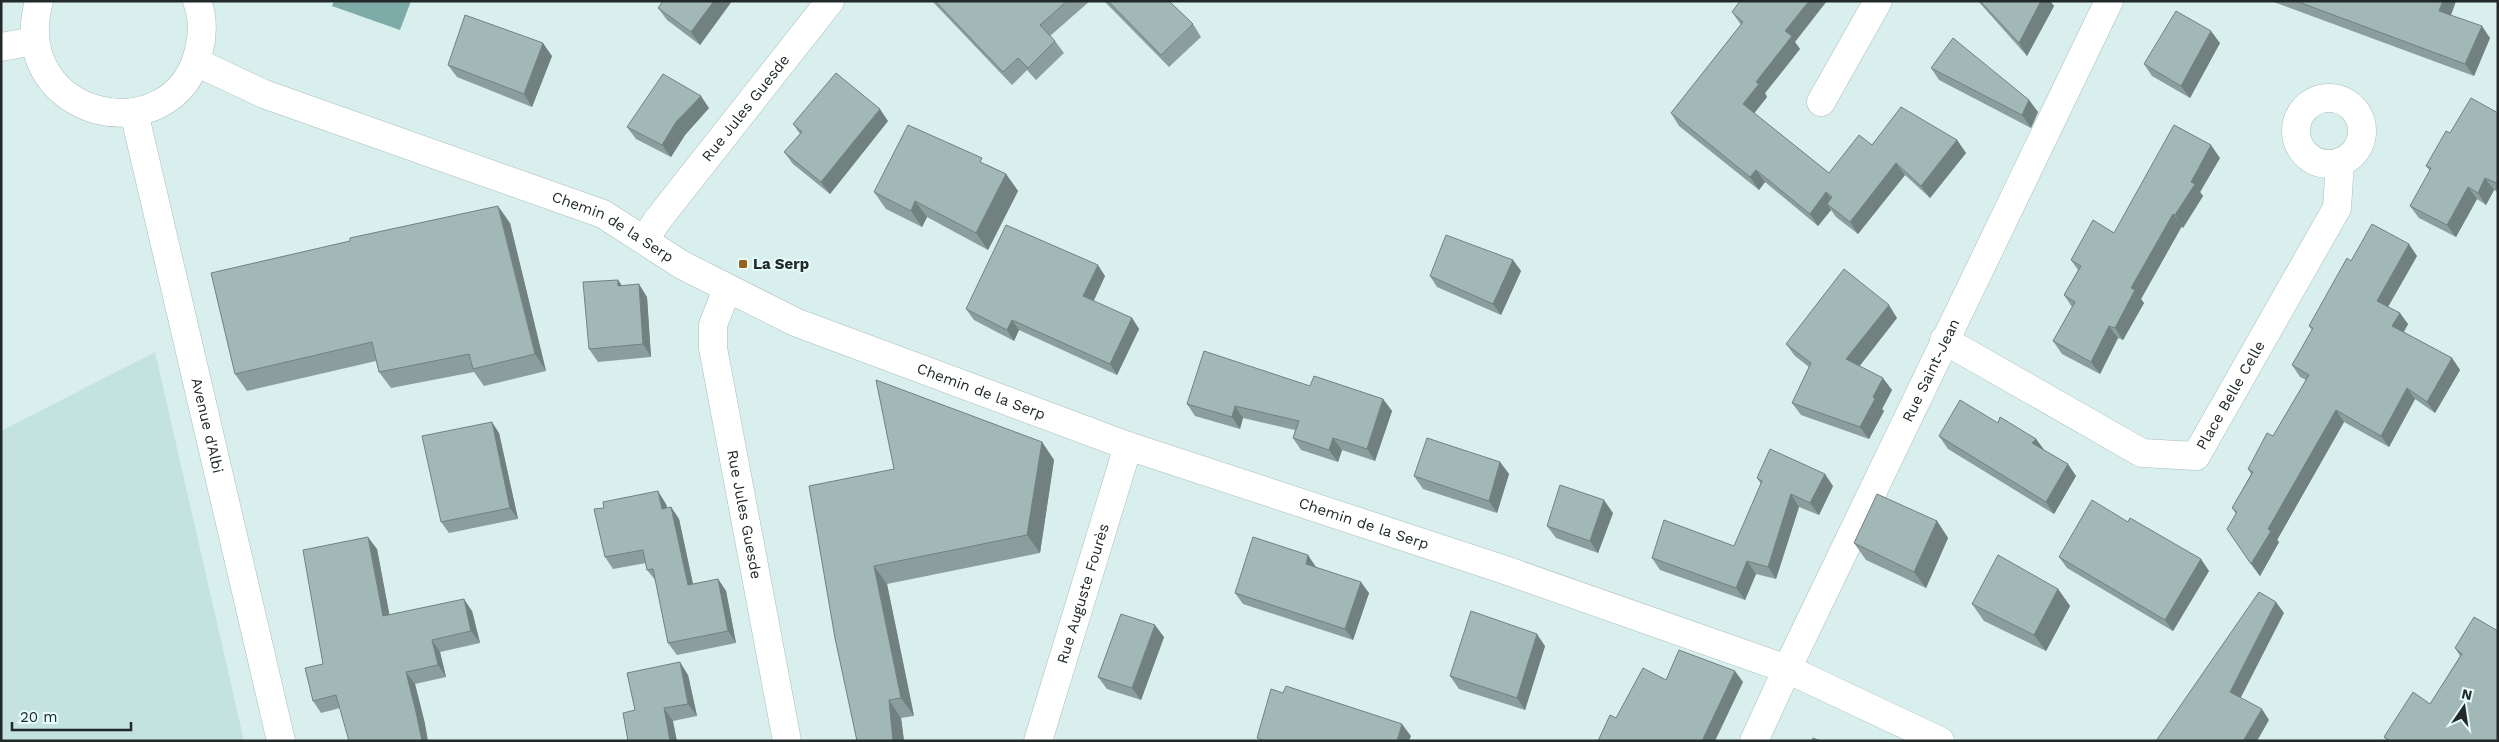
<svg xmlns="http://www.w3.org/2000/svg" width="2499" height="742" font-family="'Work Sans',sans-serif">
<style>
.built{fill:#c3e2e0}
.water{fill:#7eaaa7}
.lines{fill:none;stroke-linecap:round;stroke-linejoin:round}
.street-casing{stroke:#a8bebc;stroke-width:29}
.secondary-casing{stroke:#a8bebc;stroke-width:29}
.primary-casing{stroke:#a8bebc;stroke-width:29}
.street{stroke:#fff;stroke-width:28}
.secondary{stroke:#fff;stroke-width:28}
.primary{stroke:#fff;stroke-width:28}
.wall{fill:#8b9e9d}
.shaded-wall{fill:#71817f}
.building{fill:#a2b8b6;stroke:#71817f}
.poi-dot{fill:#9a611e;stroke:#e5fcfa;stroke-width:2}
.labels{text-anchor:middle;dominant-baseline:central;stroke-width:4;stroke-linejoin:round;paint-order:stroke}
.street-label{font-size:15px;fill:#212929;stroke:#e5fcfa}
.poi-label{font-size:15px;font-weight:bold;fill:#212929;stroke:#e5fcfa;text-anchor:start}
</style>
<rect width="100%" height="100%" fill="#d8efed"/>
<path class="built" d="M 155,352 L 244,741 L 1,741 L 1,431 Z"/>
<path class="water" d="M 334,1 L 411,1 L 400,30 L 332,6 Z"/>
<g class="lines">
<defs>
<g id="street">
<circle cx="2329" cy="131" r="33"/>
<path d="M 1821,102 L 1878,1"/>
<path id="s1" d="M 645,240 L 656,222 L 830,1"/>
<path id="s2" d="M 727,289 L 713,325 L 713,348 L 787,741"/>
<path id="s3" d="M 1944,340 L 2142,453 L 2196,456 L 2337,208 L 2340,162"/>
<path id="s4" d="M 1038,741 L 1128,446"/>
<path d="M 1754,741 L 1787,669 L 1940,741"/>
</g>
<g id="secondary">
<path d="M 1,47 L 34,41"/>
<path id="s5" d="M 196,62 L 264,94 L 603,214 L 682,265 L 795,322 L 1128,446 L 1502,569 L 1787,669 L 2109,1"/>
</g>
<g id="primary">
<path d="M 39,1 C 7,120 175,156 199,50 C 203,34 203,17 197,1"/>
<path id="s6" d="M 134,112 L 281,741"/>
</g>
</defs>
<use href="#street" class="street-casing"/>
<use href="#secondary" class="secondary-casing"/>
<use href="#primary" class="primary-casing"/>
<use href="#street" class="street"/>
<use href="#secondary" class="secondary"/>
<use href="#primary" class="primary"/>
</g>
<path class="wall" d="M 663,1 L 732,1 L 700,45 L 667,20 L 658,8 Z
M 932,1 L 1090,1 L 1050,36 L 1055,41 L 1064,53 L 1036,80 L 1027,70 L 1012,85 Z
M 1104,1 L 1169,1 L 1193,24 L 1201,37 L 1169,67 Z
M 1978,1 L 2050,1 L 2054,6 L 2027,56 Z
M 2271,1 L 2456,1 L 2451,15 L 2490,38 L 2474,76 Z
M 1732,12 L 1795,42 L 1800,49 L 1765,93 L 1767,97 L 1754,113 L 1829,173 L 1872,145 L 1957,140 L 1966,153 L 1930,198 L 1905,175 L 1858,234 L 1836,217 L 1831,210 L 1818,226 L 1765,182 L 1759,190 L 1679,126 L 1671,113 L 1741,25 Z
M 2220,43 L 2190,98 L 2152,76 L 2144,64 Z
M 552,56 L 532,107 L 457,77 L 448,65 Z
M 1931,68 L 2029,100 L 2038,112 L 2031,128 L 1939,80 Z
M 709,108 L 685,135 L 671,157 L 636,139 L 627,127 Z
M 2498,113 L 2498,192 L 2494,190 L 2486,205 L 2477,199 L 2456,237 L 2419,218 L 2410,206 L 2430,171 L 2426,166 L 2450,133 Z
M 888,121 L 830,194 L 793,164 L 784,152 L 800,134 L 793,124 Z
M 2220,158 L 2200,192 L 2203,196 L 2183,228 L 2182,226 L 2141,299 L 2144,303 L 2123,340 L 2118,338 L 2100,374 L 2062,354 L 2053,341 L 2072,307 L 2064,295 L 2078,270 L 2071,260 L 2114,233 Z
M 986,164 L 1006,174 L 1018,191 L 988,250 L 927,217 L 922,227 L 886,209 L 874,192 Z
M 510,223 L 546,371 L 484,386 L 474,372 L 391,388 L 379,372 L 376,361 L 247,391 L 235,374 Z
M 2417,256 L 2388,307 L 2408,324 L 2404,332 L 2452,358 L 2460,370 L 2435,413 L 2415,399 L 2389,447 L 2344,422 L 2277,540 L 2279,542 L 2260,576 L 2227,529 L 2236,514 L 2232,508 L 2251,474 L 2248,469 L 2273,436 L 2306,380 L 2300,377 L 2292,365 L 2312,330 L 2309,326 L 2351,261 Z
M 1513,260 L 1521,271 L 1501,315 L 1437,287 L 1430,276 Z
M 1105,276 L 1093,301 L 1132,318 L 1139,329 L 1117,375 L 1019,330 L 1014,341 L 974,320 L 966,309 Z
M 618,280 L 622,286 L 647,297 L 651,357 L 598,362 L 589,349 Z
M 1897,318 L 1859,366 L 1892,390 L 1882,409 L 1884,411 L 1869,439 L 1801,415 L 1792,403 L 1809,367 L 1795,356 L 1786,344 Z
M 1310,386 L 1383,399 L 1392,411 L 1375,461 L 1342,450 L 1338,462 L 1301,450 L 1293,438 L 1295,430 L 1243,418 L 1240,429 L 1195,416 L 1187,404 Z
M 1998,423 L 2036,439 L 2044,450 L 2076,476 L 2054,514 L 1948,449 L 1939,436 Z
M 499,433 L 518,519 L 449,533 L 441,522 Z
M 1042,442 L 1054,460 L 1040,553 L 887,584 L 914,716 L 901,718 L 904,741 L 857,741 L 809,486 Z
M 1500,462 L 1509,474 L 1497,513 L 1423,489 L 1414,476 Z
M 1757,478 L 1833,486 L 1819,515 L 1799,507 L 1776,579 L 1756,574 L 1745,600 L 1660,570 L 1652,558 L 1734,546 L 1761,484 Z
M 666,504 L 667,508 L 671,507 L 679,519 L 693,584 L 718,579 L 726,591 L 736,643 L 677,655 L 668,643 L 656,581 L 647,570 L 646,563 L 613,569 L 605,557 Z
M 1613,513 L 1598,553 L 1556,538 L 1547,526 Z
M 1937,521 L 1948,538 L 1926,588 L 1866,560 L 1854,543 Z
M 2128,522 L 2209,571 L 2173,631 L 2067,568 L 2059,557 Z
M 377,549 L 389,615 L 472,611 L 480,643 L 440,652 L 446,677 L 415,684 L 425,724 L 340,708 L 321,713 L 313,701 L 323,664 Z
M 1316,567 L 1369,593 L 1353,640 L 1243,604 L 1235,593 Z
M 2058,589 L 2070,606 L 2046,651 L 1984,621 L 1972,604 Z
M 2498,631 L 2498,741 L 2387,741 L 2384,737 L 2430,704 L 2460,656 L 2455,648 Z
M 1164,637 L 1141,700 L 1107,689 L 1098,677 Z
M 1545,646 L 1525,710 L 1459,689 L 1450,676 Z
M 688,675 L 697,716 L 673,721 L 635,710 Z"/>
<path class="shaded-wall" d="M 714,1 L 732,1 L 700,45 L 691,32 Z
M 1809,1 L 1827,1 L 1795,42 L 1800,49 L 1765,93 L 1767,97 L 1752,116 L 1743,104 L 1785,31 Z
M 2041,1 L 2050,1 L 2054,6 L 2027,56 L 2019,43 Z
M 2443,1 L 2456,1 L 2448,23 L 2439,11 Z
M 2482,26 L 2490,38 L 2474,76 L 2465,64 Z
M 2211,31 L 2220,43 L 2190,98 L 2181,86 Z
M 543,43 L 552,56 L 532,107 L 524,94 Z
M 701,96 L 709,108 L 685,135 L 671,157 L 662,145 L 676,122 Z
M 2029,100 L 2038,112 L 2031,128 L 2022,115 Z
M 880,109 L 888,121 L 830,194 L 821,182 Z
M 1957,140 L 1966,153 L 1930,198 L 1921,186 Z
M 2211,145 L 2220,158 L 2200,192 L 2203,196 L 2183,228 L 2175,215 L 2191,182 Z
M 1896,163 L 1905,175 L 1858,234 L 1850,222 Z
M 1756,170 L 1765,182 L 1759,190 L 1750,177 Z
M 1006,174 L 1018,191 L 988,250 L 976,233 Z
M 2485,178 L 2494,190 L 2486,205 L 2478,193 Z
M 2468,187 L 2477,199 L 2456,237 L 2447,225 Z
M 1826,192 L 1835,204 L 1827,204 L 1831,210 L 1818,226 L 1810,214 Z
M 915,201 L 927,217 L 922,227 L 911,211 Z
M 498,206 L 510,223 L 546,371 L 535,354 Z
M 2173,214 L 2182,226 L 2141,299 L 2144,303 L 2123,340 L 2115,328 L 2131,288 Z
M 2409,244 L 2417,256 L 2385,312 L 2377,301 Z
M 1513,260 L 1521,271 L 1501,315 L 1493,304 Z
M 1098,265 L 1105,276 L 1091,307 L 1083,296 Z
M 618,280 L 627,293 L 618,286 Z
M 639,284 L 647,297 L 651,357 L 643,344 Z
M 1889,305 L 1897,318 L 1855,372 L 1846,359 Z
M 2400,313 L 2408,324 L 2400,338 L 2392,326 Z
M 1132,318 L 1139,329 L 1117,375 L 1110,364 Z
M 1012,320 L 1019,330 L 1014,341 L 1007,330 Z
M 2109,326 L 2118,338 L 2100,374 L 2091,362 Z
M 2452,358 L 2460,370 L 2435,413 L 2427,402 Z
M 1883,378 L 1892,390 L 1882,409 L 1884,411 L 1869,439 L 1860,427 L 1873,397 Z
M 2407,388 L 2415,399 L 2389,447 L 2381,436 Z
M 1383,399 L 1392,411 L 1375,461 L 1367,449 Z
M 1235,406 L 1243,418 L 1240,429 L 1232,417 Z
M 2336,410 L 2344,422 L 2277,540 L 2279,542 L 2260,576 L 2251,564 L 2268,529 Z
M 492,422 L 499,433 L 518,519 L 510,508 Z
M 1333,438 L 1342,450 L 1338,462 L 1329,450 Z
M 2036,439 L 2045,451 L 2032,443 Z
M 1042,442 L 1054,460 L 1040,553 L 1027,535 Z
M 1500,462 L 1509,474 L 1497,513 L 1489,501 Z
M 2068,464 L 2076,476 L 2054,514 L 2046,502 Z
M 1825,474 L 1833,486 L 1819,515 L 1810,503 Z
M 658,491 L 666,504 L 670,521 L 662,509 Z
M 1791,494 L 1799,507 L 1776,579 L 1768,567 Z
M 1604,500 L 1613,513 L 1598,553 L 1590,541 Z
M 671,507 L 679,519 L 696,598 L 688,585 Z
M 1937,521 L 1948,538 L 1926,588 L 1914,572 Z
M 368,537 L 377,549 L 392,628 L 383,616 Z
M 1308,555 L 1316,567 L 1314,576 L 1306,564 Z
M 2201,559 L 2209,571 L 2173,631 L 2165,620 Z
M 1747,561 L 1756,574 L 1745,600 L 1736,588 Z
M 874,566 L 887,584 L 914,716 L 901,698 Z
M 718,579 L 726,591 L 736,643 L 728,631 Z
M 1361,582 L 1369,593 L 1353,640 L 1345,629 Z
M 2058,589 L 2070,606 L 2046,651 L 2034,635 Z
M 464,599 L 472,611 L 480,643 L 471,631 Z
M 2276,602 L 2284,613 L 2238,703 L 2230,692 Z
M 1155,625 L 1164,637 L 1141,700 L 1132,688 Z
M 1537,634 L 1545,646 L 1525,710 L 1517,698 Z
M 432,640 L 440,652 L 446,677 L 438,665 Z
M 680,662 L 688,675 L 697,716 L 688,704 Z
M 1735,671 L 1743,682 L 1715,741 L 1702,741 Z
M 406,672 L 415,684 L 425,724 L 428,741 L 422,741 Z
M 889,700 L 901,718 L 904,741 L 893,741 Z
M 664,708 L 673,721 L 677,741 L 670,741 Z
M 2262,709 L 2269,720 L 2257,741 L 2243,741 Z
M 1402,724 L 1411,736 L 1409,741 L 1397,741 Z"/>
<path class="building" d="M 663,1 L 714,1 L 691,32 L 658,8 Z
M 935,1 L 1067,1 L 1040,25 L 1055,41 L 1028,68 L 1018,58 L 1003,72 Z
M 1108,1 L 1169,1 L 1193,24 L 1161,55 Z
M 1740,1 L 1809,1 L 1785,31 L 1792,36 L 1756,82 L 1759,84 L 1743,104 L 1829,173 L 1859,135 L 1872,145 L 1901,107 L 1957,140 L 1921,186 L 1896,163 L 1850,222 L 1827,204 L 1832,197 L 1826,192 L 1810,214 L 1756,170 L 1750,177 L 1671,113 L 1743,22 L 1732,12 Z
M 1980,1 L 2041,1 L 2019,43 Z
M 2296,1 L 2443,1 L 2439,11 L 2482,26 L 2465,64 Z
M 2176,11 L 2211,31 L 2181,86 L 2144,64 Z
M 465,15 L 543,43 L 524,94 L 448,65 Z
M 1953,38 L 2029,100 L 2022,115 L 1931,68 Z
M 836,73 L 880,109 L 821,182 L 784,152 L 802,132 L 793,124 Z
M 663,74 L 701,96 L 676,122 L 662,145 L 627,127 Z
M 2471,98 L 2498,113 L 2498,180 L 2496,183 L 2485,178 L 2478,193 L 2468,187 L 2447,225 L 2410,206 L 2431,168 L 2426,166 L 2446,131 L 2450,133 Z
M 908,125 L 982,158 L 980,162 L 1006,174 L 976,233 L 915,201 L 911,211 L 874,192 Z
M 2174,125 L 2211,145 L 2191,182 L 2195,184 L 2175,215 L 2173,214 L 2131,288 L 2135,290 L 2115,328 L 2109,326 L 2091,362 L 2053,341 L 2075,302 L 2064,295 L 2081,266 L 2071,260 L 2093,220 L 2114,233 Z
M 498,206 L 535,354 L 473,369 L 469,354 L 379,372 L 372,342 L 235,374 L 211,273 L 350,241 L 350,238 Z
M 2372,224 L 2409,244 L 2377,301 L 2400,313 L 2392,326 L 2452,358 L 2427,402 L 2407,388 L 2381,436 L 2336,410 L 2268,529 L 2271,531 L 2251,564 L 2227,529 L 2237,512 L 2232,508 L 2253,472 L 2248,469 L 2267,433 L 2273,436 L 2309,375 L 2292,365 L 2313,328 L 2309,326 L 2347,258 L 2351,261 Z
M 1006,225 L 1098,265 L 1083,296 L 1132,318 L 1110,364 L 1012,320 L 1007,330 L 966,309 Z
M 1446,235 L 1513,260 L 1493,304 L 1430,276 Z
M 1844,269 L 1889,305 L 1846,359 L 1883,378 L 1873,397 L 1875,399 L 1860,427 L 1792,403 L 1811,363 L 1786,344 Z
M 618,280 L 618,286 L 639,284 L 643,344 L 589,349 L 583,282 Z
M 1204,351 L 1310,386 L 1314,376 L 1383,399 L 1367,449 L 1333,438 L 1329,450 L 1293,438 L 1299,421 L 1235,406 L 1232,417 L 1187,404 Z
M 876,380 L 1042,442 L 1027,535 L 874,566 L 901,698 L 889,700 L 893,741 L 857,741 L 835,638 L 809,486 L 894,469 Z
M 1960,400 L 1998,423 L 2000,417 L 2036,439 L 2032,443 L 2068,464 L 2046,502 L 1939,436 Z
M 492,422 L 510,508 L 441,522 L 422,436 Z
M 1427,438 L 1500,462 L 1489,501 L 1414,476 Z
M 1770,449 L 1825,474 L 1810,503 L 1791,494 L 1768,567 L 1747,561 L 1736,588 L 1652,558 L 1664,520 L 1734,546 L 1762,481 L 1757,478 Z
M 1560,485 L 1604,500 L 1590,541 L 1547,526 Z
M 658,491 L 662,509 L 671,507 L 688,585 L 718,579 L 728,631 L 668,643 L 653,569 L 647,570 L 643,550 L 605,557 L 594,509 L 604,508 L 603,502 Z
M 1877,494 L 1937,521 L 1914,572 L 1854,543 Z
M 2092,500 L 2128,522 L 2130,518 L 2201,559 L 2165,620 L 2059,557 Z
M 368,537 L 383,616 L 464,599 L 471,631 L 432,640 L 438,665 L 406,672 L 416,712 L 422,741 L 349,741 L 336,695 L 313,701 L 305,668 L 323,664 L 303,550 Z
M 1253,537 L 1308,555 L 1306,564 L 1361,582 L 1345,629 L 1235,593 Z
M 1998,555 L 2058,589 L 2034,635 L 1972,604 Z
M 2259,592 L 2276,602 L 2230,692 L 2262,709 L 2243,741 L 2156,741 Z
M 1471,611 L 1537,634 L 1517,698 L 1450,676 Z
M 1121,614 L 1155,625 L 1132,688 L 1098,677 Z
M 2474,617 L 2498,631 L 2498,741 L 2390,741 L 2384,737 L 2413,692 L 2430,704 L 2462,654 L 2455,648 Z
M 1679,650 L 1735,671 L 1702,741 L 1598,741 L 1610,715 L 1616,718 L 1643,668 L 1666,680 Z
M 680,662 L 688,704 L 664,708 L 670,741 L 628,741 L 623,713 L 635,710 L 627,673 Z
M 1286,686 L 1402,724 L 1397,741 L 1265,741 L 1257,738 L 1271,689 L 1283,693 Z
M 1813,738 L 1820,741 L 1812,741 Z"/>
<rect class="poi-dot" x="738" y="259" width="10" height="10" rx="2.5"/>
<g class="labels">
<g class="street-label">
<text stroke="none"><textPath href="#s1" startOffset="166">Rue Jules Guesde</textPath></text>
<text stroke="none"><textPath href="#s5" startOffset="449">Chemin de la Serp</textPath></text>
<text stroke="none"><textPath href="#s5" startOffset="2038">Rue Saint-Jean</textPath></text>
<text stroke="none"><textPath href="#s5" startOffset="854">Chemin de la Serp</textPath></text>
<text stroke="none"><textPath href="#s3" startOffset="352">Place Belle Celle</textPath></text>
<text stroke="none"><textPath href="#s6" startOffset="322">Avenue d'Albi</textPath></text>
<text stroke="none"><textPath href="#s2" startOffset="231">Rue Jules Guesde</textPath></text>
<text stroke="none"><textPath href="#s5" startOffset="1259">Chemin de la Serp</textPath></text>
<text stroke="none"><textPath href="#s4" startOffset="154">Rue Auguste Fourès</textPath></text>
</g>
<g class="poi-label">
<text x="753" y="264">La Serp</text>
</g>
</g>
<rect width="2499" height="742" fill="none" stroke="#212929" stroke-width="5"/>
<g transform="translate(2464 707) rotate(13)" stroke="#e5fcfa" stroke-width="4" paint-order="stroke">
<path d="M0-4L9 19L0 12L-9 19Z" fill="#212929"/>
<text y="-8" font-size="14" font-weight="bold" text-anchor="middle" fill="#212929">N</text>
</g>
<path d="M12 722v8h119v-8" fill="none" stroke="#212929" stroke-width="2.5"/>
<text x="20" y="722" font-size="15" fill="#212929" stroke="#e5fcfa" stroke-width="4" paint-order="stroke">20 m</text>
</svg>
